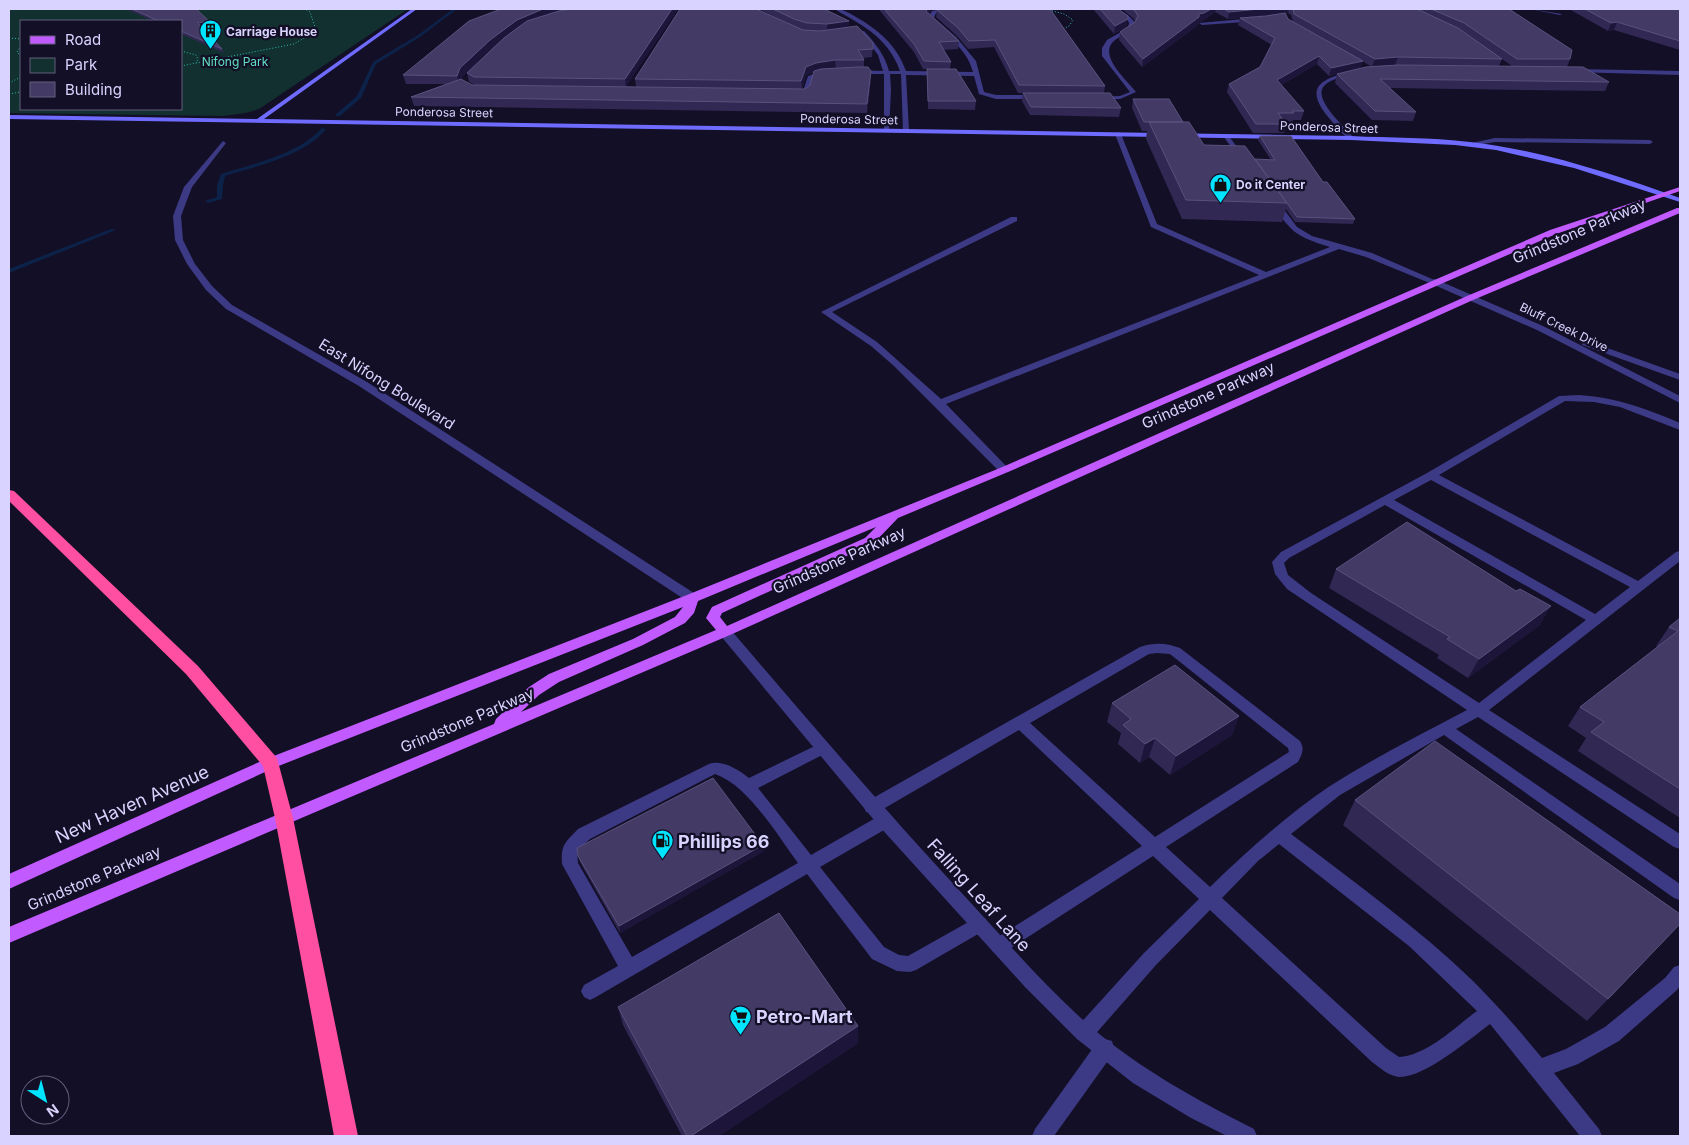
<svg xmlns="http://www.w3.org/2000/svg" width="1689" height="1145" font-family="Inter,sans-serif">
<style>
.green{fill:#12302f;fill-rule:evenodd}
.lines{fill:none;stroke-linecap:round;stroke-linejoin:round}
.stream{fill:#0c2248;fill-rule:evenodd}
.path{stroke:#2fb8b0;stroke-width:1;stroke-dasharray:1 2;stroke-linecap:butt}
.lane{fill:#3d3a85;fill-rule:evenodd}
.street{fill:#3d3a85;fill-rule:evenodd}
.secondary{fill:#6f6bff;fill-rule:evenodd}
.primary{fill:#c25bff;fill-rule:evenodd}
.highway{fill:#ff4fa3;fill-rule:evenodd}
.wall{fill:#312854;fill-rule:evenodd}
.shaded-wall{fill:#1d163a}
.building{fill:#433a66;stroke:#5a527e}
.labels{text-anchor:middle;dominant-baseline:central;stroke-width:4.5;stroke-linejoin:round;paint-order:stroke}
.far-poi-label{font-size:12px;font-weight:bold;fill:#d9d4ff;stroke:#130f26;text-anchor:start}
.far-park-label{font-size:12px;fill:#5fe0c0;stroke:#130f26}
.far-street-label{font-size:12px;fill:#d9d4ff;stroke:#130f26}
.street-label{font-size:15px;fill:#d9d4ff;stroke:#130f26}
.near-street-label{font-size:18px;fill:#d9d4ff;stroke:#130f26}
.near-poi-label{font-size:18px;font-weight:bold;fill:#d9d4ff;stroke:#130f26;text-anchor:start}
</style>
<rect width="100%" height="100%" fill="#130f26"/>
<path class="green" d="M 9,9 L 408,9 L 259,109 L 246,113 L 223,116 L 9,113 ZM 21,21 L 181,21 L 181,109 L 21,109 Z"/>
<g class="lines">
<path class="stream" d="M 453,9 L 457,9 L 420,37 L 376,64 L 361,98 L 340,116 L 336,116 L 336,114 L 357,96 L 373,62 L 418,35 Z
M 322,128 L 326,129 C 305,156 257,166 225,176 L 223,185 L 222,199 L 208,203 L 205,201 L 217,197 L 217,185 L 221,174 C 253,164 299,154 322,128 Z
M 111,229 L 116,230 L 9,273 L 9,269 Z"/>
<path class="path" d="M 1049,10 L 1064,14 L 1073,20 L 1069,26 L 1061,30
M 9,38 L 21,39
M 21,46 L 17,52 L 21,56
M 181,51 L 196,55 L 198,59 L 196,63
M 181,66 L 294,44 L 311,34 L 315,27 L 310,12 L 305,9
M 9,83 L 21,77
M 9,94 L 21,92"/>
<path class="lane" d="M 1118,132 L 1121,134 L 1157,224 L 1266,272 L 1330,247 C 1294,236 1292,232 1270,202 L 1274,200 L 1277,200 L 1297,227 L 1312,236 L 1372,253 L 1439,282 L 1432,284 L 1366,257 L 1339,249 L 946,404 L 1010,470 L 1008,472 L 1000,472 L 894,366 L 871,346 L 821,312 L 1011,217 L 1017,217 L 1017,221 L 832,312 L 877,342 L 941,399 L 1259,275 L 1151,227 L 1115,134 Z
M 1224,135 L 1228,135 L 1246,159 L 1245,160 L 1241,160 L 1223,136 Z
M 1495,138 L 1650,140 L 1653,142 L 1650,144 L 1495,142 L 1470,146 L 1467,144 Z
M 1579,395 C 1615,397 1647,409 1680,423 L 1680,430 L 1620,407 L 1594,402 L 1565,401 L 1439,475 L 1638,581 L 1676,552 L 1680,551 L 1680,561 L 1489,710 L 1680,834 L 1680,849 L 1674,847 L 1478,717 L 1456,729 L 1680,884 L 1680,900 L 1674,898 L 1444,735 L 1340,795 L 1291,834 C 1353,881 1417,927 1473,981 C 1498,1006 1520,1031 1542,1058 L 1566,1049 L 1605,1027 L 1665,978 L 1674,967 L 1680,965 L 1680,986 L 1677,990 L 1619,1041 L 1578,1064 L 1554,1073 L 1599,1129 L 1602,1136 L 1580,1136 L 1490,1024 C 1470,1039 1424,1078 1399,1077 C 1389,1076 1380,1068 1372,1062 L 1210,910 L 1156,965 L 1091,1039 L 1084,1042 L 1077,1039 L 1075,1033 L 1077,1027 L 1144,953 L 1199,899 L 1153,856 L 1005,952 L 999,954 L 993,952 L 990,946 L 993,940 L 1142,846 L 1019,730 L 878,812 L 872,813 L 866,812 L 864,807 L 866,802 L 1140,647 C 1155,642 1166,643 1180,648 L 1300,741 C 1305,749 1302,754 1298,762 L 1166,847 L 1210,887 C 1246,852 1288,814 1330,786 C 1374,758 1421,734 1467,710 L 1287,589 L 1275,574 L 1272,562 L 1281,552 L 1427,473 L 1559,396 ZM 1431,480 L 1630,587 L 1595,614 L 1394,500 ZM 1385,505 L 1586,620 L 1479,703 L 1311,593 L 1288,575 L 1284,563 L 1289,558 ZM 1157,653 L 1170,654 L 1288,748 L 1289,752 L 1155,837 L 1030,723 L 1149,654 ZM 1279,844 L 1409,946 L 1477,1011 C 1455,1027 1428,1055 1399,1057 L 1386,1048 L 1222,898 L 1258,861 Z
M 823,742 L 828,744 L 830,748 L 828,752 L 758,788 L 811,855 L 879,816 L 885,814 L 891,816 L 893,821 L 891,826 L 820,867 L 884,947 L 899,955 L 908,956 L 979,916 L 985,918 L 988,924 L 985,930 L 916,970 L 910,972 L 897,971 L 872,959 L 807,874 L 596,997 L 590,1000 L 584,997 L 581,991 L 584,985 L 618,966 L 562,864 C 561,844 565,843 578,829 L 709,764 C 722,759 739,770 749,778 ZM 715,774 C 748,785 777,835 798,863 L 632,957 L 578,863 L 577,851 L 590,839 Z
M 1105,1039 L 1112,1041 L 1114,1048 L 1112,1055 L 1054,1136 L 1032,1136 L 1035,1129 L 1098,1041 Z"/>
<path class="street" d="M 835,9 C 843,9 849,13 856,17 C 879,30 897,46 906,71 L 973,72 C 967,48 945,35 928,18 L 932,11 L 942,9 L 936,13 L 934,18 L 956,37 L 976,61 L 984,92 L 996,95 L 1039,95 L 1042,97 L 1039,99 L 996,99 L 979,94 L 974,76 L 906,75 L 909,131 L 906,133 L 903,131 L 901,74 L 890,74 L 891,90 L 889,131 L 884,132 L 884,74 L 854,74 L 851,72 L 854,70 L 883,71 L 878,55 L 860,31 L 864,31 C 875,43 885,55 889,71 L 900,71 C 892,48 876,33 855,21 C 849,17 840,13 835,9 Z
M 1111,9 C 1120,9 1130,15 1135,23 C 1132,32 1125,34 1118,38 C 1094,52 1125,78 1136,92 L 1120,99 L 1097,100 L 1095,97 L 1120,96 L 1130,92 L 1102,56 L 1102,48 L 1107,40 L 1128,28 L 1129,23 L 1127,19 Z
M 1530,9 L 1562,14 L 1560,15 Z
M 1256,18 L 1258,21 L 1202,25 L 1199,23 Z
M 1574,69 L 1680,71 L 1680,75 L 1572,72 Z
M 829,70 L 831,73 L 813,78 L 807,94 L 794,95 L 791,93 L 803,91 L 808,76 Z
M 1352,71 L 1354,74 C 1345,77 1331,78 1324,86 C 1312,99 1346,128 1354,138 L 1351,140 C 1343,136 1335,125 1329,118 C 1303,87 1321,79 1352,71 Z
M 223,141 L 226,143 L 192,187 L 181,216 L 183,240 L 195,264 L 212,286 L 232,305 L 367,382 L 697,595 L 698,598 L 697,601 L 687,601 L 359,386 L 226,309 L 206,290 L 187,264 L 175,240 L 173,216 L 184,187 Z
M 1435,279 L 1543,326 L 1680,396 L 1680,403 L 1537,330 L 1432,284 L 1432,280 Z
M 1585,340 L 1680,374 L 1680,380 L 1582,345 L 1582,341 Z
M 725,627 L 730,629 C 809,721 887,813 970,902 C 1009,944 1047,989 1091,1027 C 1140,1069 1197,1100 1254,1129 L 1257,1136 L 1227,1136 L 1191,1118 L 1133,1083 L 1077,1039 L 1025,987 L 879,826 L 720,635 L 718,632 L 720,629 Z"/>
<path class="secondary" d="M 412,9 L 417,9 L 264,119 L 1351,136 C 1390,138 1430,137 1470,142 C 1542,150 1612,174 1680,198 L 1680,202 L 1574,168 L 1496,150 L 1455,145 L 1351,140 L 9,119 L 9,115 L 257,119 Z"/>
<path class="primary" d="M 1680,187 L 1680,191 L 1556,234 L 1008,472 L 898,518 L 873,544 L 722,613 L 720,617 L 727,626 L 1467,296 L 1677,208 L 1680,208 L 1680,213 L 1473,300 L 730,635 L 9,943 L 9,927 L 494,724 L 496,719 L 529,687 L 549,674 L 633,639 L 675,617 L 683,607 L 276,767 L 9,889 L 9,874 L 266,759 L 687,595 L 1000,468 L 1550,230 ZM 876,527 L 865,538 L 712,607 L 706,618 L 716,630 L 521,712 L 539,695 L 559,682 L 643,645 L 685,623 L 694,613 L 698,601 Z"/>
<path class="highway" d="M 9,490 L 14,491 L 198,666 L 277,758 L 293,818 L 358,1136 L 334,1136 L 275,818 L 263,766 L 186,674 L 9,501 Z"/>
</g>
<path class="wall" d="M 126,9 L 196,9 L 210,25 L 201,27 L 222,49 L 224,53 L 181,34 L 181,21 L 153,21 Z
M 501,9 L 678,9 L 626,86 L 636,87 L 635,79 L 680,9 L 824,9 L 849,28 L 873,43 L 872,57 L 863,58 L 864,60 L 864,67 L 871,79 L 867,113 L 414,106 L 411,97 L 446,84 L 406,84 L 403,75 ZM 757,9 L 761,10 L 783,21 ZM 499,42 L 467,73 L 469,82 L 475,85 L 472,85 L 461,79 L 462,77 L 492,48 ZM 814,72 L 810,85 L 805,89 L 802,89 L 806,75 Z
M 880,9 L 934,9 L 932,9 L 929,13 L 959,41 L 958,49 L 943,50 L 951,62 L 950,69 L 976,101 L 975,110 L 928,109 L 927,69 L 923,69 L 914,52 L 880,11 Z
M 1093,9 L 1509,9 L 1570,59 L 1567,67 L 1609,82 L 1605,91 L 1389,88 L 1416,112 L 1413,121 L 1372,120 L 1335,83 L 1337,74 L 1329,76 L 1317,64 L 1281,85 L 1304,111 L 1301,120 L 1293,120 L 1292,122 L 1285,122 L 1286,124 L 1284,133 L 1253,133 L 1227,92 L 1229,84 L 1260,67 L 1272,45 L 1238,25 L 1240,18 L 1228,19 L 1215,12 L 1203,21 L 1199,22 L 1198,25 L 1142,67 L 1119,40 L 1120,32 L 1135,22 L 1135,21 L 1134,19 L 1122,9 L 1119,9 L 1128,16 L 1127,23 L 1126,27 L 1114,34 ZM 1288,13 L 1291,15 L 1293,22 L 1288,19 L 1286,14 ZM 1277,14 L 1266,16 L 1242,18 ZM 1502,59 L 1512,66 L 1499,66 ZM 1362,61 L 1372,67 L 1360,69 Z
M 1569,9 L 1680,9 L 1680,50 L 1614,30 L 1608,31 Z
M 937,10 L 1105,86 L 1104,93 L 1121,108 L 1119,117 L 1030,115 L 1022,101 L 1023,93 L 1018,93 L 994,47 L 968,49 L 957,36 L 936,17 Z
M 1133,99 L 1183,122 L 1204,145 L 1255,159 L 1271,160 L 1258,140 L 1260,136 L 1323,182 L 1355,219 L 1353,224 L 1295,222 L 1286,209 L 1282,222 L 1182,219 L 1146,139 L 1147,131 L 1142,131 L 1132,108 Z
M 1336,569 L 1540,625 L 1468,678 L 1437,658 L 1439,655 L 1329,588 Z
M 1680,618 L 1680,818 L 1578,751 L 1586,738 L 1568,726 L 1580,707 L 1658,647 L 1656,646 L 1669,627 Z
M 1112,703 L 1239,716 L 1232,735 L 1170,775 L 1149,757 L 1140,763 L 1118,744 L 1121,733 L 1107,722 Z
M 1355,800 L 1680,924 L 1587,1021 L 1343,825 Z
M 763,845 L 764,851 L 620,933 L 580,862 L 578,856 Z
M 618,1007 L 858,1043 L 719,1136 L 682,1136 L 623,1025 Z"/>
<path class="shaded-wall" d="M 543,9 L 581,9 L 518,27 L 492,48 L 462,77 L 459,84 L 457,76 L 460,68 L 490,40 L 517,20 Z
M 672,9 L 678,9 L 626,87 L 625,79 Z
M 928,9 L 934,9 L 932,9 L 926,18 L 926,11 Z
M 1211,9 L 1216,9 L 1215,12 L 1203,21 L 1199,22 L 1198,25 L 1142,67 L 1143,59 L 1199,14 Z
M 1260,9 L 1289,9 L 1288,13 L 1228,19 L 1229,12 Z
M 1128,19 L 1126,27 L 1114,34 L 1115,26 Z
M 209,21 L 210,25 L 200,27 L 198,23 Z
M 849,21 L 849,28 L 827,32 L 827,24 Z
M 1617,22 L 1614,30 L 1608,31 L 1611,23 Z
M 1319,56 L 1317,64 L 1275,88 L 1277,80 Z
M 1398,57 L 1395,65 L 1372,67 L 1375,59 Z
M 835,60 L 836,68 L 816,71 L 806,75 L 802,89 L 801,81 L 806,67 L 816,63 Z
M 1363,61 L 1360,69 L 1329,76 L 1331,68 Z
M 871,71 L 871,79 L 867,113 L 867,104 Z
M 1551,606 L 1540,625 L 1468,678 L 1479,659 Z
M 1239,716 L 1232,735 L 1170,775 L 1176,756 Z
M 1155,738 L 1149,757 L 1140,763 L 1145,744 Z
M 763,845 L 764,851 L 620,933 L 619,926 Z
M 858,1026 L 858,1043 L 719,1136 L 691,1136 Z"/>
<path class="building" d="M 132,9 L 196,9 L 209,21 L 198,23 L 222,49 L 181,31 L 181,21 L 159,21 Z
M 501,9 L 543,9 L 517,20 L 490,40 L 460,68 L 457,76 L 403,75 L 469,21 Z
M 572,9 L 672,9 L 625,79 L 474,77 L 467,73 L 504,38 L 527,21 L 559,11 Z
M 680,9 L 756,9 L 803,30 L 820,31 L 857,26 L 873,43 L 873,49 L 858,50 L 864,60 L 835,60 L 816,63 L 806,67 L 801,81 L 635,79 Z
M 773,9 L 824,9 L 849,21 L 827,24 L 807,23 L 794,19 Z
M 884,9 L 928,9 L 926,11 L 959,41 L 939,42 L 951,62 L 924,61 L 914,44 Z
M 938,9 L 1050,9 L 1105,86 L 1019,85 L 995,40 L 969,41 L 958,28 L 937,10 Z
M 1100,9 L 1118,9 L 1128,16 L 1128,19 L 1115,26 Z
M 1132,9 L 1211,9 L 1204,13 L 1199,14 L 1199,17 L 1143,59 L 1120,32 L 1135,22 L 1138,16 L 1135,11 Z
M 1224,9 L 1260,9 L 1229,12 Z
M 1293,9 L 1417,9 L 1458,28 L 1502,59 L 1398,57 L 1375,59 L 1294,14 Z
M 1431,9 L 1509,9 L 1572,50 L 1570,59 L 1517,59 L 1464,23 Z
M 1585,9 L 1680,9 L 1680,41 L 1617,22 L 1611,23 Z
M 1285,13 L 1288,19 L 1363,61 L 1331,68 L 1319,56 L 1277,80 L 1304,111 L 1292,111 L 1294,113 L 1278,113 L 1286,124 L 1256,124 L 1229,84 L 1260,67 L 1275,38 L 1240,18 L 1266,16 Z
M 1398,65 L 1583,67 L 1609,82 L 1380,79 L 1416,112 L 1375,111 L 1337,74 L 1366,67 Z
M 858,67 L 868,67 L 871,71 L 867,104 L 411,97 L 461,79 L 472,85 L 805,89 L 810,85 L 814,71 L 821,69 Z
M 927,69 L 956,69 L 976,101 L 928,101 Z
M 1023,93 L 1110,93 L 1121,108 L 1031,107 Z
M 1133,99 L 1169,99 L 1183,122 L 1144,122 Z
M 1149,122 L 1189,122 L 1204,145 L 1245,146 L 1287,203 L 1186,200 Z
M 1260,136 L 1291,136 L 1323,182 L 1327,182 L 1355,219 L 1297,217 L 1255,159 L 1275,160 Z
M 1407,522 L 1516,591 L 1520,589 L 1551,606 L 1479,659 L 1447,639 L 1450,637 L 1336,569 Z
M 1680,618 L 1680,789 L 1591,732 L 1604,722 L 1580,707 L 1678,631 L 1669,627 Z
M 1175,665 L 1239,716 L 1176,756 L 1155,738 L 1145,744 L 1123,725 L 1131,719 L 1112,703 Z
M 1435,741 L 1680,914 L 1680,924 L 1608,999 L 1355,800 Z
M 713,778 L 763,845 L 619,926 L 578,856 L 577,848 Z
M 779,913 L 858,1026 L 691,1136 L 687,1136 L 618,1007 Z"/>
<defs>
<symbol id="building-pin" viewBox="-11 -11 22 30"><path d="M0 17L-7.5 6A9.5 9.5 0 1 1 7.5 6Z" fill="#00e5ff" stroke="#130f26"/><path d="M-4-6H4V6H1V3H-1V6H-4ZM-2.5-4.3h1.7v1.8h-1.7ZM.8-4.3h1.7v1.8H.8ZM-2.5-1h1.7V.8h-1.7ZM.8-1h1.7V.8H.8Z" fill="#111"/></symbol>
<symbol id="shop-pin" viewBox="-11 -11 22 30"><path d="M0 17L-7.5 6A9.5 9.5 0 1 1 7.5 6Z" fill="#00e5ff" stroke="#130f26"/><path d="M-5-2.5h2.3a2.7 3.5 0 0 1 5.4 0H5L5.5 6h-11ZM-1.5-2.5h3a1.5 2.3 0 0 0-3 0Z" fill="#111"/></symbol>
<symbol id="fuel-pin" viewBox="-11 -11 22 30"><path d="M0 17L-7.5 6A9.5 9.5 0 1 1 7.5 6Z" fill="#00e5ff" stroke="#130f26"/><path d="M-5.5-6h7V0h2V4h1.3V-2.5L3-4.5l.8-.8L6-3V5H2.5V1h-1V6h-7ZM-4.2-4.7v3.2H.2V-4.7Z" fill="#111"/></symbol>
<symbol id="supermarket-pin" viewBox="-11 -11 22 30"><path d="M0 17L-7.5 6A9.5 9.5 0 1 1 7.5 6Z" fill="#00e5ff" stroke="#130f26"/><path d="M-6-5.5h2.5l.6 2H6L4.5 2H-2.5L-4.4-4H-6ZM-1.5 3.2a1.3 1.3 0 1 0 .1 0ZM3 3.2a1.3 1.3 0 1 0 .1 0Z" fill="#111"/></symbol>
</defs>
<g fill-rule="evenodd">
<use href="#building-pin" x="198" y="18" width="25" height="34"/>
<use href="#shop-pin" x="1208" y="172" width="25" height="34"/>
<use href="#fuel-pin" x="650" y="828" width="25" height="34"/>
<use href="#supermarket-pin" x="728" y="1004" width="25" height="34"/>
</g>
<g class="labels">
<g class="far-poi-label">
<text x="226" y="31">Carriage House</text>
<text x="1236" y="184">Do it Center</text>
</g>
<g class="far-park-label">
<text x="235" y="61">Nifong Park</text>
</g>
<g class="far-street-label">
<text transform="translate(444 112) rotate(1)">Ponderosa Street</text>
<text transform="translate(849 119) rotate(1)">Ponderosa Street</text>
<text transform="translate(1329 127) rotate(2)">Ponderosa Street</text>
<text transform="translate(1564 327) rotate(26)">Bluff Creek Drive</text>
</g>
<g class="street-label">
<text transform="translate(1579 231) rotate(-23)">Grindstone Parkway</text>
<text transform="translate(387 384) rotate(32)">East Nifong Boulevard</text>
<text transform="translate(1208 395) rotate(-24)">Grindstone Parkway</text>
<text transform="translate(839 560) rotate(-24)">Grindstone Parkway</text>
<text transform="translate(467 720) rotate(-23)">Grindstone Parkway</text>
<text transform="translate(94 878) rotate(-23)">Grindstone Parkway</text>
</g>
<g class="near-street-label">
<text transform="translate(132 804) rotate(-24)">New Haven Avenue</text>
<text transform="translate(979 895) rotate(48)">Falling Leaf Lane</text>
</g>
<g class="near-poi-label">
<text x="678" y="841">Phillips 66</text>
<text x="756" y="1016">Petro-Mart</text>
</g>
</g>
<rect width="1689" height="1145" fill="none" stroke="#d9d4ff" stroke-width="20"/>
<rect x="20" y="20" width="162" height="90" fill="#130f26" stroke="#625e7d"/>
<rect x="30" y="36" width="25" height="8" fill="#c25bff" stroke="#625e7d"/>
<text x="65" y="45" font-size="15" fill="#d9d4ff">Road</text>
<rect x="30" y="58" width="25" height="15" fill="#12302f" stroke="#625e7d"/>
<text x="65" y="70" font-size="15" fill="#d9d4ff">Park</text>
<rect x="30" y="82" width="25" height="15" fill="#433a66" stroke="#625e7d"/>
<text x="65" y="95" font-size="15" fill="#d9d4ff">Building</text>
<g transform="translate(45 1100) rotate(144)"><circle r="24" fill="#130f26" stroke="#625e7d"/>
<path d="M0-4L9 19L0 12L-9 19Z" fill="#00e5ff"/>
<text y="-8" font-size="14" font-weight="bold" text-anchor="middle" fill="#d9d4ff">N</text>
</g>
</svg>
